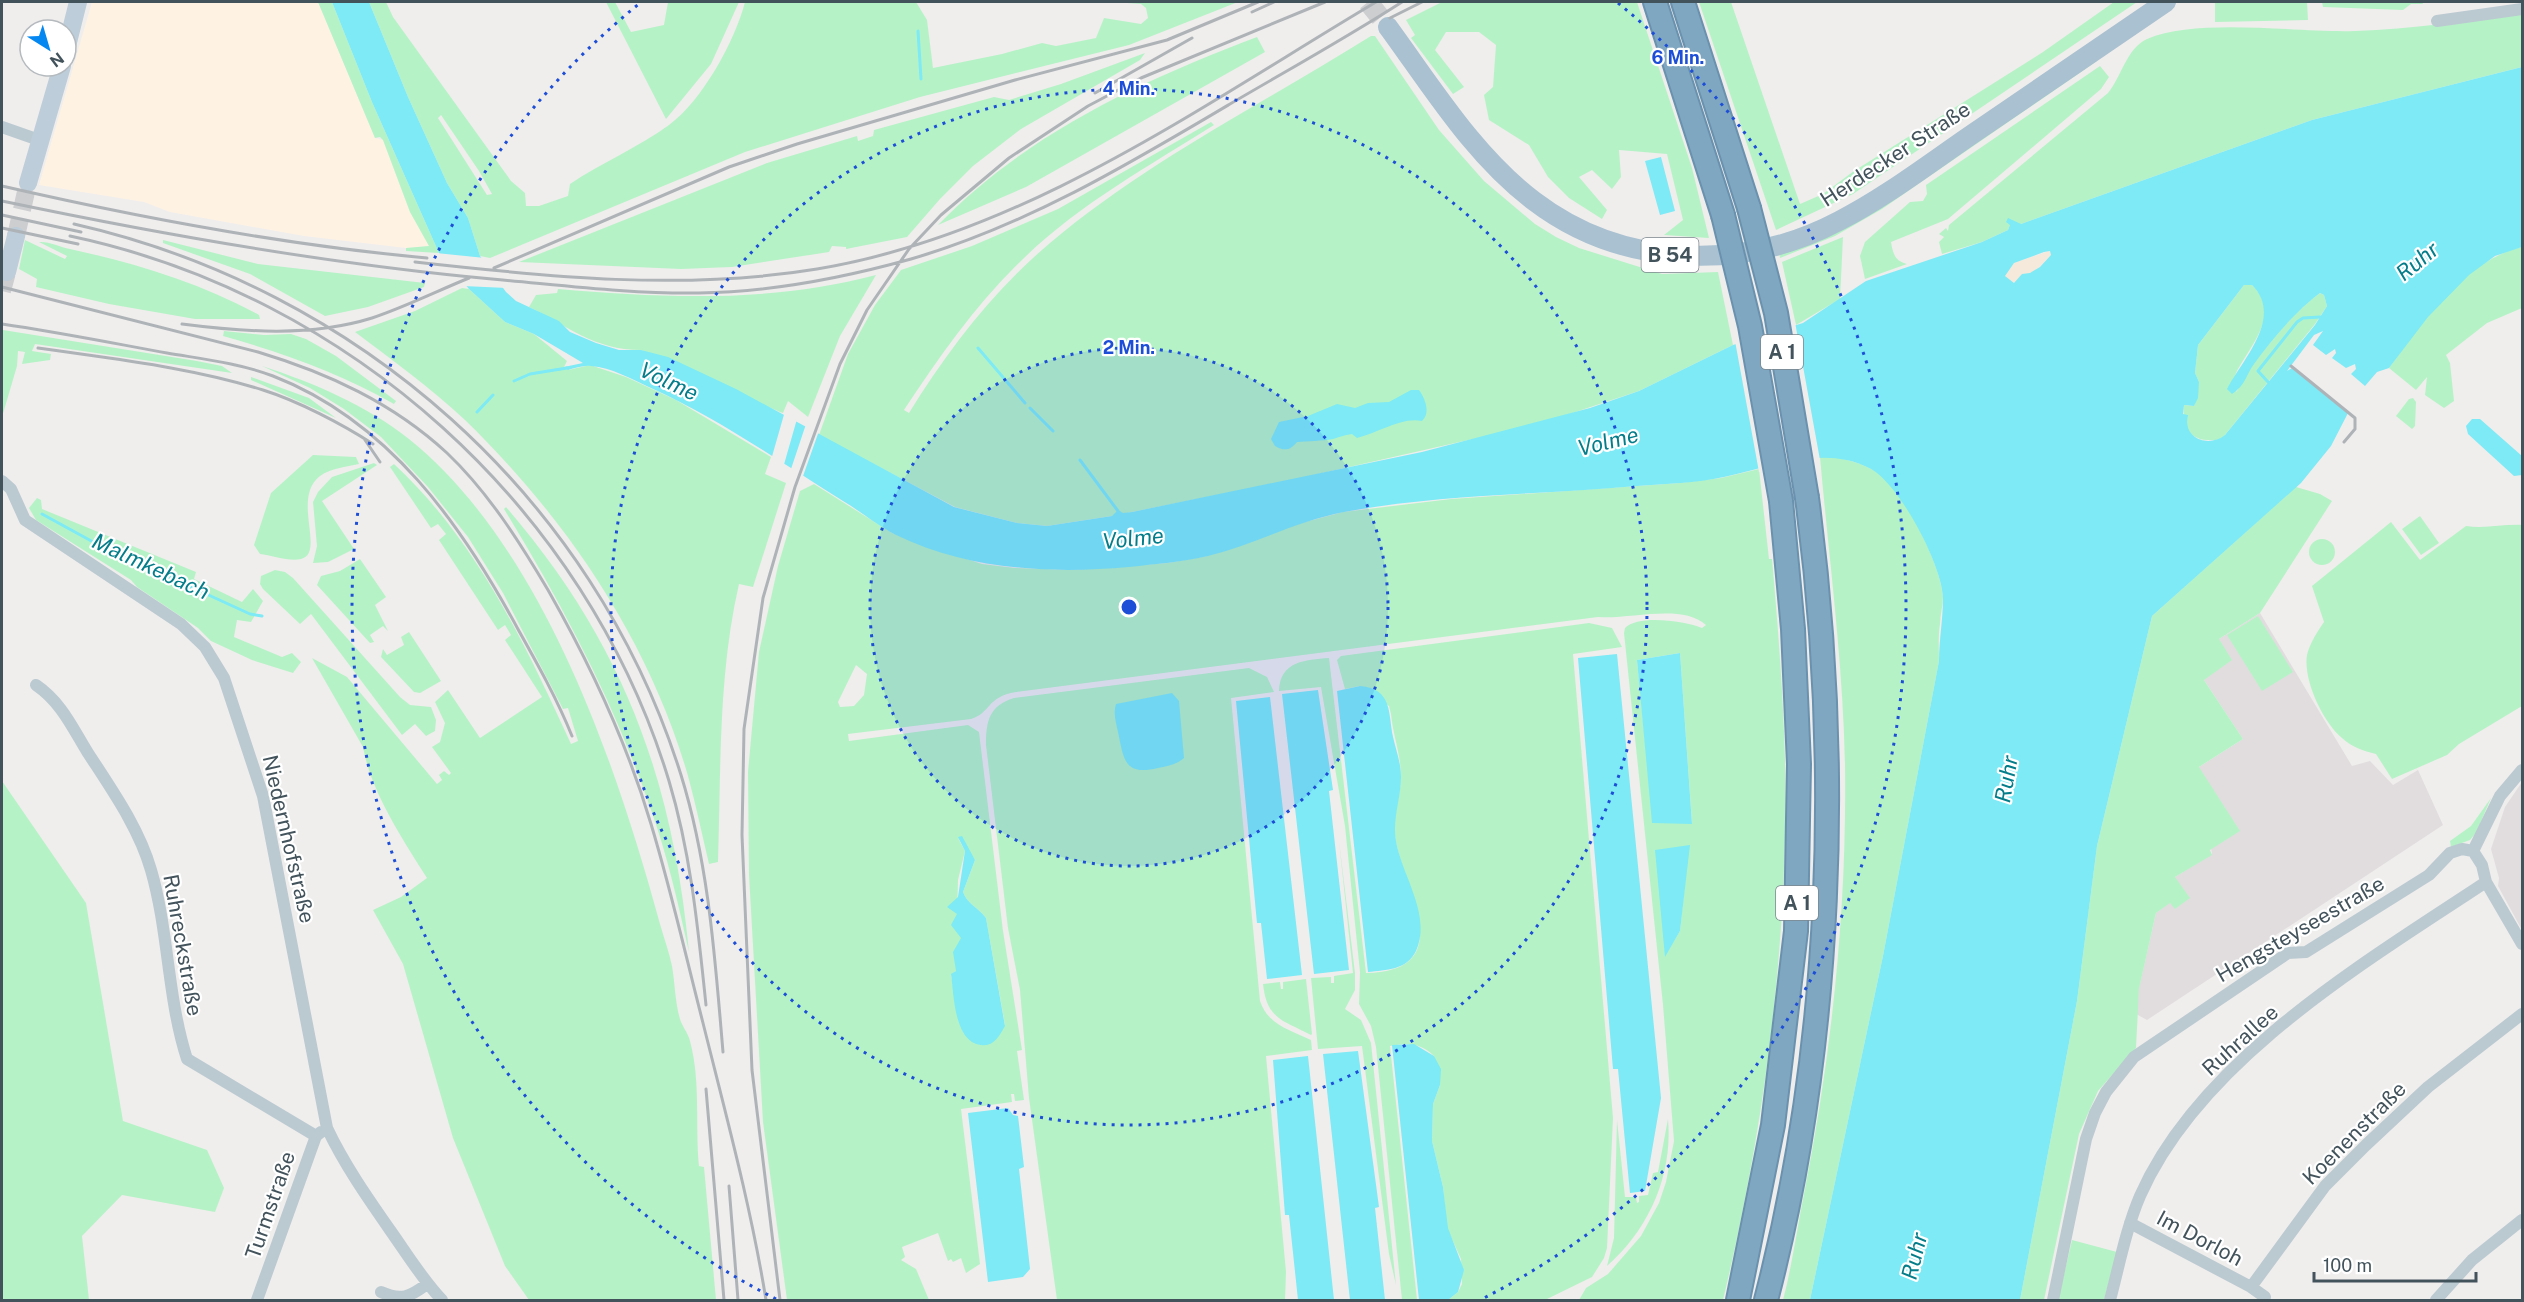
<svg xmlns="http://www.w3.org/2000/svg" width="2524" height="1302" font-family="'Public Sans',sans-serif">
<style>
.commercial{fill:#fef3e3}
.education{fill:#e1dddf}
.green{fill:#b5f3c6;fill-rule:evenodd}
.sand{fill:#f4e9db}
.water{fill:#7deaf5;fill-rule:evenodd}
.pier{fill:#f0eded}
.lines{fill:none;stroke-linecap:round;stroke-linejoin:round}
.stream{stroke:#7deaf5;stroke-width:3}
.secondary-tunnel{stroke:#cdced0;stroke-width:18;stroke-dasharray:18 9;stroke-linecap:butt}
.primary-tunnel{stroke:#cdced0;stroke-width:20;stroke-dasharray:20 10;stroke-linecap:butt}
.highway-casing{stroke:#6a92ae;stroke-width:26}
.street{stroke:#bbcad1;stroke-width:12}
.secondary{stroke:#bdcdd9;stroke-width:18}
.primary{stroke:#a9c1d0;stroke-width:20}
.highway{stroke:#7fa7c2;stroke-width:22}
.rail{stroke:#aeb3b8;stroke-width:3}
.highway-bridge-casing{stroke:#6a92ae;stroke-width:26;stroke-linecap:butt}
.highway-bridge{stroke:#7fa7c2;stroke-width:22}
.ring{fill:none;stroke:#1d4ed8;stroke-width:3;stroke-dasharray:3 6}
.labels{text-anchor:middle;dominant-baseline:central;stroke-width:4.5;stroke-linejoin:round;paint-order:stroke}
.shield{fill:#fff;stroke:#7b878d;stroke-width:1.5}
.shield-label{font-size:20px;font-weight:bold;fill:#43535c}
.street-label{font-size:21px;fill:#43535c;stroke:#fff}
.water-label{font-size:22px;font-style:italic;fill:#047d8a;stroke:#fff}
.centre{fill:#1d4ed8;stroke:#fff;stroke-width:3}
.ring-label{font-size:18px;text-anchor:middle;font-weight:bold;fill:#1d4ed8;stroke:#fff;stroke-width:4.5;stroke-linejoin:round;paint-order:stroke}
</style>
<rect width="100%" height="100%" fill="#f0eded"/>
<path class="commercial" d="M 92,2 L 318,2 L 375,138 L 383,140 L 410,212 L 429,246 L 406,248 L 304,236 L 170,212 L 144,202 L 39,185 Z"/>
<path class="education" d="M 2260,613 L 2352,766 L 2370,761 L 2393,785 L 2418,770 L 2443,825 L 2147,1020 L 2136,1014 L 2139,988 L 2156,913 L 2170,902 L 2175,877 L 2212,854 L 2199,767 L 2243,739 L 2204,680 L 2219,639 Z
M 2522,782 L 2522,930 L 2498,886 L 2499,878 L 2491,849 L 2505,807 Z"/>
<path class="green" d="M 318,2 L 332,2 L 372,102 L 439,253 L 406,251 L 406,248 L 429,246 L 410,212 L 383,140 L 380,137 L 375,138 Z
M 369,2 L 386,2 L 393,17 L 511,181 L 525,193 L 526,206 L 539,206 L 568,196 L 570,184 C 601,163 639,147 669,125 C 702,101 735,41 745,2 L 916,2 L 927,20 L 933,68 L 1002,54 L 1042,43 L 1056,46 L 1096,38 L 1104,18 L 1141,24 L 1148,18 L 1146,8 L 1141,4 L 1113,2 L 1238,2 L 1129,45 L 920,97 L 745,152 L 490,258 L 480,256 L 468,218 L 447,183 L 408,97 ZM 441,115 L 479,171 L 492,194 L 487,195 L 438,118 Z
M 606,2 L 615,2 L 631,32 L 664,25 L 668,2 L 739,2 L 711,64 L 666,119 Z
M 1442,2 L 1637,2 L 1692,168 L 1709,238 L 1664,235 L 1683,220 L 1667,154 L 1619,150 L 1621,177 L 1612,189 L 1592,170 L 1579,177 L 1607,210 L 1602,219 L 1569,198 L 1548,177 L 1529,145 L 1489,120 L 1484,95 L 1493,87 L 1496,45 L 1479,32 L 1446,32 L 1435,50 L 1464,87 L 1453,94 L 1411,38 L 1415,35 L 1406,20 Z
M 1699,2 L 1731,2 L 1800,204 L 1823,194 L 1854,171 L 2043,52 L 2114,2 L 2137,2 L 1853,194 L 1776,230 Z
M 2215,2 L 2307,2 L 2308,20 L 2215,22 Z
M 2322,2 L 2422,2 L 2423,4 L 2411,4 L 2403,10 L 2323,7 Z
M 2522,13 L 2522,67 L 2312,120 L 2021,224 L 2010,225 L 2008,230 L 1982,242 L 1942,254 L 1939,242 L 1944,237 L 1939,234 L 1946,228 L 1948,231 L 1949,225 L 2108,93 C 2122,76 2126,49 2147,39 C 2198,17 2298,33 2355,31 C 2412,29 2467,21 2522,13 Z
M 1371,36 L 1375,36 L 1439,130 L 1484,181 L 1535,224 L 1556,237 L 1579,248 L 1662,274 L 1718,272 L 1733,345 L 1639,391 L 1539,424 L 1287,481 L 1112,516 L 1047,526 L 1017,523 L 955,507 L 819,435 L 848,354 L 875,305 L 901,270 L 972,246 L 1058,209 L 1211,122 L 1214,125 C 1149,166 1078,205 1023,259 C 976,304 940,356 904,410 L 909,413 C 948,350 993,291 1050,243 C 1147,161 1264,103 1371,36 Z
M 1257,37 L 1265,52 L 1026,187 L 938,225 C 1026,134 1141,81 1257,37 Z
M 1145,53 L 1140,60 L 1021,129 L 973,166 L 940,199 L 907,237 L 846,249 L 846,247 L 832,246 L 829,252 L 732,267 L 681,269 L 519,262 L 767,163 L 857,136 L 858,141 L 873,136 L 874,130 L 994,97 L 1009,100 L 1061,84 Z
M 2094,58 L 2097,61 L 1882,209 L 1835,236 L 1780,258 L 1779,251 Z
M 2100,66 L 2109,77 L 2101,89 L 1948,219 L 1891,242 C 1893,254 1895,261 1907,264 L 1865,279 L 1860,256 L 1865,242 L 1910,202 L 1923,201 L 1927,194 L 1926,185 Z
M 1843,237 L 1840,299 L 1796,325 L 1782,262 Z
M 25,240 L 65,259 L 67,256 L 39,242 C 48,241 60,247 70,249 C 135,263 201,283 259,315 L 260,319 L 195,319 L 109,304 L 36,287 L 37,279 L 19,269 Z
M 163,240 L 258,264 L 425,283 L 424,287 L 368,307 L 325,316 L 250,274 L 163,243 Z
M 2522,247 L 2522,308 L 2487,323 L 2446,355 L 2450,363 L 2454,401 L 2444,408 L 2425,395 L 2427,377 L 2416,390 L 2389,368 C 2424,322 2462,261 2522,247 Z
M 876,275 L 840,336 L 808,417 L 788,401 L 783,413 L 780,412 L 641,350 C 594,350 568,326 529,307 L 536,295 L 557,293 L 558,289 C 665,298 771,303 876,275 Z
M 2244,285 L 2252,285 C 2282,315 2250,345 2236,373 C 2234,379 2236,386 2236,392 C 2243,383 2247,373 2253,364 C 2273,339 2294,312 2320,293 L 2324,295 L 2327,306 L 2315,324 L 2225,435 C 2219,441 2215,440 2207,440 C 2187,439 2182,422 2184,405 L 2194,406 L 2195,403 L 2199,382 L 2195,373 L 2198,345 Z
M 462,288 L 469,289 L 505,322 L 534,334 L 567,361 L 564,367 L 568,370 L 590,365 L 626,377 L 676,400 L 771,457 L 765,474 L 786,483 L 753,587 L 739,584 C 718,675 721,770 718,862 L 709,864 C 702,835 696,805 688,776 C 649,640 566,518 465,420 C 431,388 392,360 355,332 L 415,311 Z
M 3,330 L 197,361 L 222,366 L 232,373 L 35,344 L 32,351 L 51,354 L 50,360 L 22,364 L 25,352 L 18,351 L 17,366 L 2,417 Z
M 224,331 L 264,335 L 291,334 L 306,339 L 336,356 L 396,401 L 394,404 C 340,373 283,353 223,336 Z
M 262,366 C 314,383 366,405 409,439 C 543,547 616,763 660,924 C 664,938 669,952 672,966 C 675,983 675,1002 680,1019 C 682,1026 688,1033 690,1041 C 701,1082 695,1125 699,1166 L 704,1167 L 716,1300 L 529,1300 L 505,1266 L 453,1138 L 403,964 L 373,910 L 401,897 L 427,878 C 403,840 371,792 363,747 L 312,658 L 347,677 L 437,784 L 442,780 L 439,775 L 444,771 L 449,775 L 451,773 L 432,747 L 440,742 L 445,723 L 435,702 L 448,690 L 480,738 L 542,697 L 505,640 L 511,635 L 505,625 L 498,630 L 439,540 L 446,534 L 438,524 L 431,528 L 390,467 L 394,464 C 477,541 525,644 571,744 L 578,741 L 568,708 L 563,709 L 503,593 L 468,537 L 428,487 L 381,437 L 344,409 L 310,388 Z
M 251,377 L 309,398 L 336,418 L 251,380 Z
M 2413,398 L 2416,402 L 2415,426 L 2412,429 L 2396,416 L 2409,399 Z
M 313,455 L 356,457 L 359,464 C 346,467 331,468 320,476 C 291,498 326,553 301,559 C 290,562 271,555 260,554 L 254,545 L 271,493 Z
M 1824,456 C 1842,458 1857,461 1873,470 C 1902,486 1941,564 1943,597 C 1943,606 1940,615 1940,624 C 1938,636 1939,649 1939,661 L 1883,956 L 1810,1300 L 1783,1300 C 1792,1266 1797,1229 1804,1194 C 1832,1052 1847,909 1845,765 C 1843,662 1829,559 1820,457 Z
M 374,463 L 377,465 L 322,501 L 354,549 L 328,562 L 313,563 L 317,546 L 313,502 L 318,492 L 332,477 Z
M 1759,469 L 1769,559 L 1772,559 C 1778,626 1783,692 1785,759 C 1789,940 1765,1125 1723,1300 L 1579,1300 L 1586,1288 L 1608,1274 L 1641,1236 L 1659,1203 L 1666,1182 L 1674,1141 L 1663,1005 L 1624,633 L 1625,628 C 1638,614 1686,621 1702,628 L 1706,625 C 1682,603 1628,620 1598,617 L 1016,692 C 986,697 991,713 971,719 L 848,734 L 849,741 L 968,725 L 979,732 L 1003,931 L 1022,1050 L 1017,1051 L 1024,1100 L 1015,1101 L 1014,1094 L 1011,1094 L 1012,1102 L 961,1109 L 980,1264 L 966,1273 L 961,1258 L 953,1262 L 951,1259 L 948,1261 L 938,1233 L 902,1247 L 905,1257 L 901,1260 L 916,1269 L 929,1300 L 787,1300 L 763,1122 L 749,875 L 748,772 L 759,652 L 778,566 L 800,491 L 814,484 L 892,533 L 912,541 L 982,564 L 1015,568 L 1073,570 L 1168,563 L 1207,556 L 1294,525 L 1343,512 L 1451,499 L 1680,483 L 1721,478 ZM 1680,653 L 1692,823 L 1653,823 L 1637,660 ZM 856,665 L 867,674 L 864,695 L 854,706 L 840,707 L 838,702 ZM 958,838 L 975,860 L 963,892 C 968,905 978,907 986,918 L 1005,1025 L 964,1034 L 959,1022 L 951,975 L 956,971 L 962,938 L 957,915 L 958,880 L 965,851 ZM 1689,845 L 1680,931 L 1665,956 Z
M 2296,487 L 2320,494 L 2332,501 L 2260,613 L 2219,639 L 2232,660 L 2204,680 L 2243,739 L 2199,767 L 2240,831 L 2210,850 L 2212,855 L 2175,877 L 2190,898 L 2175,909 L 2170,903 L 2156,913 L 2139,989 L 2136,1048 L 2098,1091 L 2079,1134 L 2044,1300 L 2020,1300 L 2077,1001 L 2097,846 L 2152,616 Z
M 37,498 L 41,500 L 42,509 L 196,572 L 194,579 L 242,602 L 253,589 L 263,601 L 251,622 L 237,620 L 234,637 L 282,657 L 292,653 L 301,662 L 293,673 L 252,660 L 211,641 L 198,628 L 137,587 L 131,580 L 36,520 L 29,508 Z
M 506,507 C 622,642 672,775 689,952 C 678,903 667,854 650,807 C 614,702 562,604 504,509 Z
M 2420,516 L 2439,543 L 2421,555 L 2402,529 Z
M 2391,522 L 2420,560 L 2466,526 C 2485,529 2503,524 2522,525 L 2522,706 L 2459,744 L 2447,755 L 2392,779 L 2376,754 C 2363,751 2352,747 2342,738 C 2323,722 2303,680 2307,655 C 2310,643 2317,632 2324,622 L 2312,586 Z
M2309 552a13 13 0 1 1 26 0a13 13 0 1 1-26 0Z
M 360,559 L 386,597 L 375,605 L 388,631 L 383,626 L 370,635 L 374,642 L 370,643 L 317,585 L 321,576 L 340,571 Z
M 275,570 L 285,572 L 293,578 L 400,697 L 410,705 L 431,707 L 436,720 L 435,731 L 426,736 L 415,724 L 402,735 L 311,614 L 300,624 L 263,589 L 260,584 L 261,576 Z
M 2258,616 L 2293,672 L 2262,691 L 2227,635 Z
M 1589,623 L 1612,628 L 1622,647 L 1573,654 L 1613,1118 L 1607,1248 L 1604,1258 L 1592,1277 L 1545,1300 L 1448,1300 L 1458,1292 L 1462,1284 L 1461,1259 L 1447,1228 L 1443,1187 L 1432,1141 L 1433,1104 L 1440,1085 L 1434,1056 C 1420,1043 1408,1043 1390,1046 L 1417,1300 L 1402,1300 L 1376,1047 L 1371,1026 L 1359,1004 L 1360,972 L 1345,826 L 1321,687 L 1279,691 C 1280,661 1305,660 1329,658 L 1366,973 C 1462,971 1402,887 1395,836 C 1392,816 1401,796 1401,777 C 1401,755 1393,735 1391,714 L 1389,706 L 1360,686 L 1345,689 L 1337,660 L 1341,656 Z
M 409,632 L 441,681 L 420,693 L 414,692 L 381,657 L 383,649 L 387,655 L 404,645 L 401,637 Z
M 1249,668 L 1267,677 L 1274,692 L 1231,698 L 1260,1001 C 1268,1025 1290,1030 1311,1040 L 1312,1050 L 1266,1056 L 1286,1272 L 1285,1300 L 1057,1300 L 1029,1098 L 1020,990 L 1008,928 L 986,745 C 986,721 989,706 1014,698 Z
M 2,781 L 86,903 L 123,1121 L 207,1150 L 224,1188 L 215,1212 L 122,1195 L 82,1236 L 89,1300 L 2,1300 Z
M 2491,798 L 2476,833 L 2470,840 L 2451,847 L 2450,841 L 2471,826 Z
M 1339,841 L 1355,973 L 1355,990 L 1345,1009 L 1361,1020 L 1371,1043 L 1396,1285 L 1389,1254 L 1362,1046 L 1318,1049 L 1311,978 L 1331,977 L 1331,983 L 1334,983 L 1334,976 L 1353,973 Z
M 1306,979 L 1312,1034 L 1311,1035 C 1283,1020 1267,1020 1263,984 L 1280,982 L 1281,989 L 1283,989 L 1283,982 Z
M 1668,1119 C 1673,1175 1649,1229 1607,1266 L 1614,1238 L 1617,1120 L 1625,1197 L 1636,1197 L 1637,1203 L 1639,1202 L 1639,1196 L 1648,1195 L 1653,1173 L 1658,1172 Z
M 2072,1240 L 2117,1252 L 2104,1300 L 2058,1300 Z"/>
<path class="sand" d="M 2050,251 L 2051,255 L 2035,271 L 2013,283 L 2005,276 L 2014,263 Z"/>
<path class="water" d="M 332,2 L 369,2 L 408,97 L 447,183 L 468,218 L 480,256 L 506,292 L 516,301 L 559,321 L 570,332 L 596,343 L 619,350 L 641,350 L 668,357 L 736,389 L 954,507 L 1017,523 L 1047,526 L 1112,516 L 1118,510 L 1123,513 L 1132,512 L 1422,452 L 1590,408 L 1639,391 L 1733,345 L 1803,323 L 1866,281 L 1982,242 L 2008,230 L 2010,225 L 2006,222 L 2008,218 L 2021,224 L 2312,120 L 2522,67 L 2522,247 L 2495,256 L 2469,275 L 2428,317 L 2389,368 L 2377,372 L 2365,386 L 2351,374 L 2356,369 L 2355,364 L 2346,368 L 2332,358 L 2336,353 L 2335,349 L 2326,355 L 2313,345 L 2323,331 L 2314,335 L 2287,371 L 2292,368 L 2348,413 L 2331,446 L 2301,483 L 2152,616 L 2097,846 L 2077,1001 L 2020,1300 L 1810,1300 L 1883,956 L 1939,661 C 1939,640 1943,619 1943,598 C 1942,565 1900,485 1871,469 C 1825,444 1772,467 1724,477 C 1696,483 1666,484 1637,486 C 1540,495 1440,494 1344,512 C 1297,521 1255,544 1208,556 C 1183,562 1156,564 1129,567 C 1050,574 969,570 896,535 C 878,526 860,511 843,501 C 780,462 718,418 651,388 C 633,380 611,367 591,366 C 584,365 575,368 568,370 L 564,367 L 583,363 L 534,334 L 505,322 L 469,289 L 439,253 L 372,102 ZM 2044,252 L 2050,251 L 2051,255 L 2040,267 L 2030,273 L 2022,274 L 2014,283 L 2005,276 L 2014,263 ZM 2244,285 L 2252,285 C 2284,317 2243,359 2227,389 L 2232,394 C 2245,386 2246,375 2254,364 C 2272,339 2297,310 2320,293 L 2324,295 L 2327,306 L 2315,325 L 2225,435 C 2209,448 2182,439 2188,415 L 2183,414 L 2184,405 L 2194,406 L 2198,398 L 2199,382 L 2195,373 L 2198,345 Z
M 1661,157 L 1675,211 L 1660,215 L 1645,161 Z
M 1411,390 L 1419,390 C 1425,398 1431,413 1422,421 C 1400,417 1379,433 1357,438 L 1352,434 C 1344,435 1340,437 1333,439 C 1322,441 1308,441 1297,442 C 1290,451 1284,451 1275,446 L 1271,439 L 1279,422 L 1308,416 L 1337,404 L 1355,408 L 1368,403 L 1389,402 Z
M 2472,419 L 2480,419 L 2522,456 L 2522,475 L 2514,476 L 2468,434 L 2466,426 Z
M 1680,653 L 1692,824 L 1652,823 L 1637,660 Z
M 1617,654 L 1661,1098 L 1645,1191 L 1630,1193 L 1618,1069 L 1613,1069 L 1578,658 Z
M 1360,686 C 1393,689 1388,713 1393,737 C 1396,750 1401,763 1401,777 C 1401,799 1392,819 1396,841 C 1402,876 1432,915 1416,951 C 1407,970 1386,970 1368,972 L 1337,691 Z
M 1318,690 L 1333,790 L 1329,791 L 1349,970 L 1314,974 L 1282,694 Z
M 1172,693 L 1179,701 L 1184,758 C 1176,765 1167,766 1158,768 C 1124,776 1124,760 1118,732 C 1116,722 1113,714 1116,704 Z
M 1270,697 L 1302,975 L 1267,979 L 1261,923 L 1257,923 L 1236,701 Z
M 962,836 L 975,860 L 963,892 C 968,905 978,907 986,918 L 1005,1026 C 999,1036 994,1047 981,1045 C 954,1042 954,995 951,974 L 956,971 L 953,952 L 961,938 L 951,925 L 957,914 L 947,907 L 958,897 L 965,851 L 958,837 Z
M 1690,845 L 1680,931 L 1665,957 L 1655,850 Z
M 1414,1044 L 1434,1056 L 1441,1069 L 1440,1085 L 1433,1104 L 1432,1141 L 1443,1187 L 1448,1228 L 1464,1270 L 1458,1292 L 1448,1300 L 1419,1300 L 1392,1045 Z
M 1358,1051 L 1379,1207 L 1375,1208 L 1385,1300 L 1350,1300 L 1323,1054 Z
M 1308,1056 L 1334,1300 L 1298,1300 L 1289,1215 L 1285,1215 L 1273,1060 Z
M 1008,1108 L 1013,1115 L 1018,1116 L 1024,1167 L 1019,1169 L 1030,1269 L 1023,1277 L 988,1282 L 968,1113 Z"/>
<path class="pier" d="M 436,253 L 485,258 L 507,288 L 463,286 Z
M 1795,322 L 1820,460 L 1759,472 L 1735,341 Z
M 785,411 L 797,419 L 783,468 L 771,460 Z
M 806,424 L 819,431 L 802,479 L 790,472 Z"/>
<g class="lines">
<path class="stream" d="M 918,31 L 921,79
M 978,348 L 1025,403
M 514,381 L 530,374 L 567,368
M 2268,382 L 2258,371 L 2297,322 L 2303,318 L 2320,317
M 1030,408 L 1053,431
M 477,412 L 493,395
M 1080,460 L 1118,511
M 42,514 L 95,543 L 250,614 L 262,616"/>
<path class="secondary-tunnel" d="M 16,236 L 28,183
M 2,291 L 7,272"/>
<path class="primary-tunnel" d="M 1368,2 L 1388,27"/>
<defs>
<path id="highway" d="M 1655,2 L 1723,215
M 1683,2 L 1749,208
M 1738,1300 L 1773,1125 L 1796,931 L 1799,764 L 1793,629 L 1781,501
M 1766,1300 C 1833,1043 1842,761 1807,498"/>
</defs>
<use href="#highway" class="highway-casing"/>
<path class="street" d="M 2437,21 L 2522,9
M 2,127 L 39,140
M 2,481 L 11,489 L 25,520 L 181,624 L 205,647 L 224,678 L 263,796 L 327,1128 C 344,1164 367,1197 390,1230 C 407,1254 422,1279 442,1300
M 36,685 C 61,702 72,727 88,753 C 112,790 139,828 151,870 C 169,932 167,997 187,1059 L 316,1136
M 2473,851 L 2482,865 L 2486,882 L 2522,944
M 2473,851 L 2500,796 L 2522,770
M 2130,1223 L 2251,1287
M 381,1292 C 401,1301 410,1297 427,1284
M 257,1300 L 316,1136 L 321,1132
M 2053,1300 L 2086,1139 L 2095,1113 L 2106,1092 L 2134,1057 L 2288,953 L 2306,952 L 2429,875 L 2450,853 L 2462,849 L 2473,851
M 2110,1300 C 2119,1266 2126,1229 2140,1196 C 2200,1059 2367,961 2486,882
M 2263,1300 L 2265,1297 L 2251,1287 L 2325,1186 L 2366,1145 L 2428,1087 L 2522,1014
M 2436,1300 L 2472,1260 L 2522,1220"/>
<path class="secondary" d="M 66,50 L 78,2
M 28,183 L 62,66
M 7,272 L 16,236"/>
<path class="primary" d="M 1388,27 C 1432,87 1474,156 1534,201 C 1622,268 1742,272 1839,221 C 1886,197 1930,163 1974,133 C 2038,89 2102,45 2166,2"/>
<use href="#highway" class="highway"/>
<path class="rail" d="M 1252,12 L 1274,2
M 1390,18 L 1422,2
M 1095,93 L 1192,38
M 2,186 C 141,218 284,245 427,258
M 2,201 C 164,235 327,264 492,279 C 561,285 630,294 699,293 C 769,292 843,278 911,259 C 1025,226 1129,164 1230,104 C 1288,70 1346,38 1402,2
M 2,215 L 81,232
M 74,224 C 357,288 594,496 681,775 C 709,865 715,959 723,1052
M 2,228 L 78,244
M 70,236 C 349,295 586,507 669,781 C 691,854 698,929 706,1005
M 415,262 C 548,277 684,291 817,269 C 1023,235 1201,106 1376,2
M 494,268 L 729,167 L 797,144 L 1015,80 L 1167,40 L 1258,2
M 2,287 L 258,352 C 328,373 393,403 447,453 C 488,492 519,541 548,590 C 590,664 627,743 651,824 C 671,890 686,957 703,1023 C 726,1115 751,1207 766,1300
M 2,324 C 57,332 112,343 167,353 C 202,359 239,363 273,376 C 389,421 462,525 519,631 C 538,665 557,699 572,736
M 182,324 C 244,332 311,337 372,318 C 405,307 437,291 469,278
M 38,348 C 113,359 190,367 263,390 C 298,401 342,424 373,444
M 2291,366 L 2355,418 L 2355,429 L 2344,442
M 365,440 L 380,462
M 706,1089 L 724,1300
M 729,1186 L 738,1300
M 780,1300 L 752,1070 L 742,835 L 744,729 L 763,598 L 795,487 L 840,364 L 867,310 L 909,249 L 941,215 L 1009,158 L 1088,106 L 1141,78 L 1325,2"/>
<defs>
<path id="highway-bridge" d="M 1749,208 L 1776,313 L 1807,498
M 1723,215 L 1750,326 L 1781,501"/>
</defs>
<use href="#highway-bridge" class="highway-bridge-casing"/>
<use href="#highway-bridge" class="highway-bridge"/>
</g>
<circle cx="1129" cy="607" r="259" fill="#1d4ed8" fill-opacity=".12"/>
<g class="ring">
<circle cx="1129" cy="607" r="259"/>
<circle cx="1129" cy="607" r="518"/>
<path d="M776 1299A777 777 0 0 1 640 3M1618 3A777 777 0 0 1 1482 1299"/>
</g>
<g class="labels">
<g class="shield">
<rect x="1641.5" y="238" width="57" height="34" rx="4.5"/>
<rect x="1761" y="335" width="42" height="34" rx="4.5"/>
<rect x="1776" y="886" width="42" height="34" rx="4.5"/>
</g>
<g class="shield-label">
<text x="1670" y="255">B 54</text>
<text x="1782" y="352">A 1</text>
<text x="1797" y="903">A 1</text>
</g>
<g class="street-label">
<text transform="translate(1895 154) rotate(-33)">Herdecker Straße</text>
<text transform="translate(289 839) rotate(77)">Niedernhofstraße</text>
<text transform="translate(2300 929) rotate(-30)">Hengsteyseestraße</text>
<text transform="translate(183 945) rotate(80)">Ruhreckstraße</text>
<text transform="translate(2240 1040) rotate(-42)">Ruhrallee</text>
<text transform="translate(2354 1133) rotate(-45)">Koenenstraße</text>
<text transform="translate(270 1205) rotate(-71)">Turmstraße</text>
<text transform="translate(2200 1238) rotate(28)">Im Dorloh</text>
</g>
<g class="water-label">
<text transform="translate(2417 261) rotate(-39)">Ruhr</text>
<text transform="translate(669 381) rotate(25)">Volme</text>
<text transform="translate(1608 441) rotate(-14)">Volme</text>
<text transform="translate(1133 538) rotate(-6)">Volme</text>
<text transform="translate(151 566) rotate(25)">Malmkebach</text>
<text transform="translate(2006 779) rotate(-80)">Ruhr</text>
<text transform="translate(1914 1256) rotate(-76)">Ruhr</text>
</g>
</g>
<circle cx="1129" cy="607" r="9" class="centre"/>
<g class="ring-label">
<text x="1678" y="64">6 Min.</text>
<text x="1129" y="95">4 Min.</text>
<text x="1129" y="354">2 Min.</text>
</g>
<rect width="2524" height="1302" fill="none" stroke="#43535c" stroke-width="6"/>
<g transform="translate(48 48) rotate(143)"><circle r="28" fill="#ffffff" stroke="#b4babe" stroke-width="1.5"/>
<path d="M0-4.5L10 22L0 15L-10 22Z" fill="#0587f2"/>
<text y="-9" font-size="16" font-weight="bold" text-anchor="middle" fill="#43535c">N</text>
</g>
<path d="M2314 1272v9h162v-9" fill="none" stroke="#43535c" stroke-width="3"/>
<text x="2323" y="1272" font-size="18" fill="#43535c" stroke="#ffffff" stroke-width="4.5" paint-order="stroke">100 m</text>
</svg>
